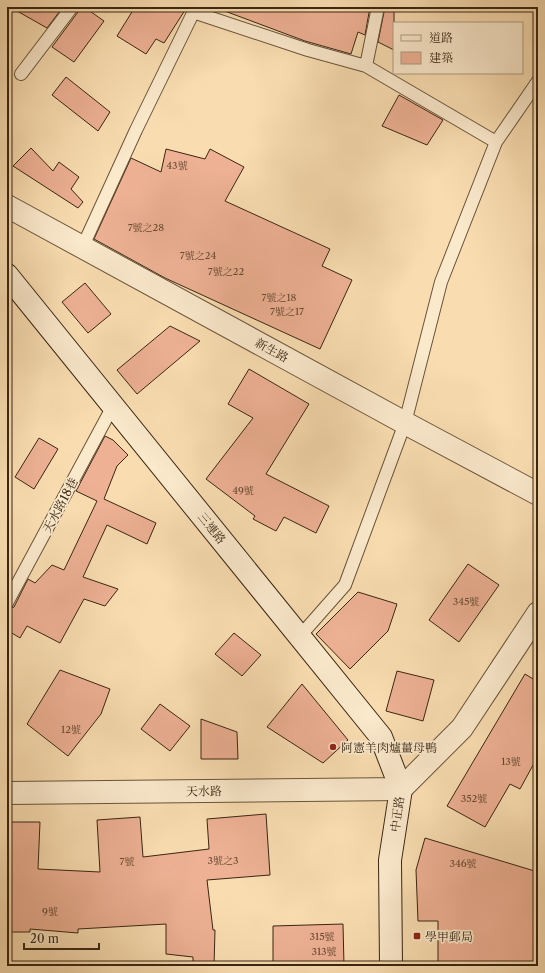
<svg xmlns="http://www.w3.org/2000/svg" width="545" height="973" font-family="'Libre Caslon Text','Noto Serif TC',serif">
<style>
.building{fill:#eeb194;stroke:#392613}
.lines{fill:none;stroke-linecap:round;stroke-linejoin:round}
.lane-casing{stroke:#69543a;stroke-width:14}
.street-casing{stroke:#69543a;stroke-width:24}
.secondary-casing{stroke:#392613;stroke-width:24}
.lane{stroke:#fbe9cc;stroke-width:12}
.street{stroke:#fbe9cc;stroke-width:22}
.secondary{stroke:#fbe9cc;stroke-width:22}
.poi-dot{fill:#8f2418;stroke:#fbe9cc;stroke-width:1.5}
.labels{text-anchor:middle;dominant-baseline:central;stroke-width:3.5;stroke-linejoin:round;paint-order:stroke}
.number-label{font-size:10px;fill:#664933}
.street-label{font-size:12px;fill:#392613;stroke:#fbe9cc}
.poi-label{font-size:12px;fill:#392613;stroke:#fbe9cc;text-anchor:start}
</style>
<rect width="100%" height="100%" fill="#f9ddb1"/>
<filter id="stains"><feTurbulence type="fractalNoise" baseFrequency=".005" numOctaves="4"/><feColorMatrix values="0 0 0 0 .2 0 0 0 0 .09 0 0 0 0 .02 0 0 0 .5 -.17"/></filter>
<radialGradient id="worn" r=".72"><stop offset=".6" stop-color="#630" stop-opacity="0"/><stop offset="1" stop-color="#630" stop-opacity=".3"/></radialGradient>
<path class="building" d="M 10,7 L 63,7 L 47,28 Z
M 79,7 L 84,7 L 104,21 L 74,62 L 52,47 L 78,12 Z
M 135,7 L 187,7 L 164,43 L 156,39 L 146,54 L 117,36 Z
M 223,7 L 370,7 L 365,35 L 358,32 L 351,54 L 305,41 L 222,10 Z
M 385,7 L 394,7 L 394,50 L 378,42 Z
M 66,77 L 110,112 L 98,131 L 52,95 Z
M 399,95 L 443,120 L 427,145 L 382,126 Z
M 31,148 L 53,171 L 59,162 L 79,177 L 71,189 L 83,202 L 78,208 L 13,166 Z
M 166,149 L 205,159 L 210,149 L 244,167 L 225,201 L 330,249 L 322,266 L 352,280 L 320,349 L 165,278 L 94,239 L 131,158 L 161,172 Z
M 85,283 L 111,314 L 88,333 L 62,302 Z
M 170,326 L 200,341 L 137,394 L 117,370 Z
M 249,369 L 309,404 L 266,474 L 329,506 L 316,533 L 284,517 L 276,531 L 253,519 L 255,516 L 206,479 L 253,418 L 228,404 Z
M 105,436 L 113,440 L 128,455 L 117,466 L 104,499 L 156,523 L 147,544 L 107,525 L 83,577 L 118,589 L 105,606 L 84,599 L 60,643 L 27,626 L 20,638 L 7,630 L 7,610 L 14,607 L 28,579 L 35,583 L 52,565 L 64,570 L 97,501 L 76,491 Z
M 39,438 L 58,449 L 34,489 L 15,477 Z
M 468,564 L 499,585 L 459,642 L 429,620 Z
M 358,592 L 397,604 L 388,631 L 350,669 L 316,634 Z
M 234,633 L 261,655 L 242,676 L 215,654 Z
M 60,670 L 110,689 L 101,714 L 68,756 L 27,724 Z
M 397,671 L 434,680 L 423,721 L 386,711 Z
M 525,674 L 538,682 L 538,756 L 520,789 L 510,784 L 485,827 L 447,806 Z
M 302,684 L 348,740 L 323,763 L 267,727 Z
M 160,704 L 190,726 L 170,751 L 141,729 Z
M 201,719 L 237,732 L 238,759 L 201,759 Z
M 266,814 L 270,875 L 207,880 L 213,930 L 215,930 L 214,966 L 193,966 L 193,957 L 166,954 L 166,924 L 78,929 L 78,933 L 30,929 L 30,932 L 7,932 L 8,822 L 40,822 L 38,869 L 100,872 L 97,820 L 140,817 L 143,857 L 209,849 L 207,819 Z
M 425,838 L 538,872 L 538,966 L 438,966 L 438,921 L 418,921 L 416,870 Z
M 343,924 L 344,966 L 273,966 L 273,926 Z"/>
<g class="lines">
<defs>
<path id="lane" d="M 193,12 L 308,50 L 366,66 L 496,142
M 366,66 L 378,7
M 21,74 L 72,7
M 83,246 L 136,130 L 196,7
M 7,603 L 113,406
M 300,636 L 345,585 L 405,423 L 441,282 L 496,142 L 538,81"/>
<path id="street" d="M 7,206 L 405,423 L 538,494
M 7,793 L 401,789 L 462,728 L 538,613"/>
<path id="secondary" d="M 7,275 L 381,737 L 401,789 L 390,860 L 391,966"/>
</defs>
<use href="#lane" class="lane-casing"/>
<use href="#street" class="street-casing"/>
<use href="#secondary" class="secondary-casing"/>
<use href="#lane" class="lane"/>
<use href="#street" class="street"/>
<use href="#secondary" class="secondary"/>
</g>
<g class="poi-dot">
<circle cx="333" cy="747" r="4"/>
<rect x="413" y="932" width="8" height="8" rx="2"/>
</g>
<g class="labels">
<g class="number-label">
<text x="177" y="165">43號</text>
<text x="146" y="227">7號之28</text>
<text x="198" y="255">7號之24</text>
<text x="226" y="271">7號之22</text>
<text x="279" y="297">7號之18</text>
<text x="287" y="311">7號之17</text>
<text x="243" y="490">49號</text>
<text x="466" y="601">345號</text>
<text x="71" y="729">12號</text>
<text x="511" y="761">13號</text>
<text x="474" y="798">352號</text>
<text x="223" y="860">3號之3</text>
<text x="127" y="861">7號</text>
<text x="463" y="863">346號</text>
<text x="50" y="911">9號</text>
<text x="322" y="936">315號</text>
<text x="324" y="951">313號</text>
</g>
<g class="street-label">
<text transform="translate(272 350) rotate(29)">新生路</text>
<text transform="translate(60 505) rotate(-62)">天水路18巷</text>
<text transform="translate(212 528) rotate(51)">三連路</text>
<text transform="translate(204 791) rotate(-1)">天水路</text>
<text transform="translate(397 814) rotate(-82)">中正路</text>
</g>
<g class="poi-label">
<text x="341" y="747">阿憲羊肉爐薑母鴨</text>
<text x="425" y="936">學甲郵局</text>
</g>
</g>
<rect width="545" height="973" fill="none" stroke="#f9ddb1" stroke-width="24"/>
<rect x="8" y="8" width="529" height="957" fill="none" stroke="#392613" stroke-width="2"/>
<rect x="12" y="12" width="521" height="949" fill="none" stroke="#392613"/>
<rect x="393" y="22" width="130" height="52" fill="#fbe9cc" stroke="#ad9b82"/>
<rect x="401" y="35" width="20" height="6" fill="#fbe9cc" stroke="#ad9b82"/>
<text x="429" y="42" font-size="12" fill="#392613">道路</text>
<rect x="401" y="52" width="20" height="12" fill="#eeb194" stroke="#ad9b82"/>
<text x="429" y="62" font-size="12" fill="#392613">建築</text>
<path d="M24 943v6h75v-6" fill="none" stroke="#392613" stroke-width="2"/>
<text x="30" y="943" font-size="12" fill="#392613" stroke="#fbe9cc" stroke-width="3" paint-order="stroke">20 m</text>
<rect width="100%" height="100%" filter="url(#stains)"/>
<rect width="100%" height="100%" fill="url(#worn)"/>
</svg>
